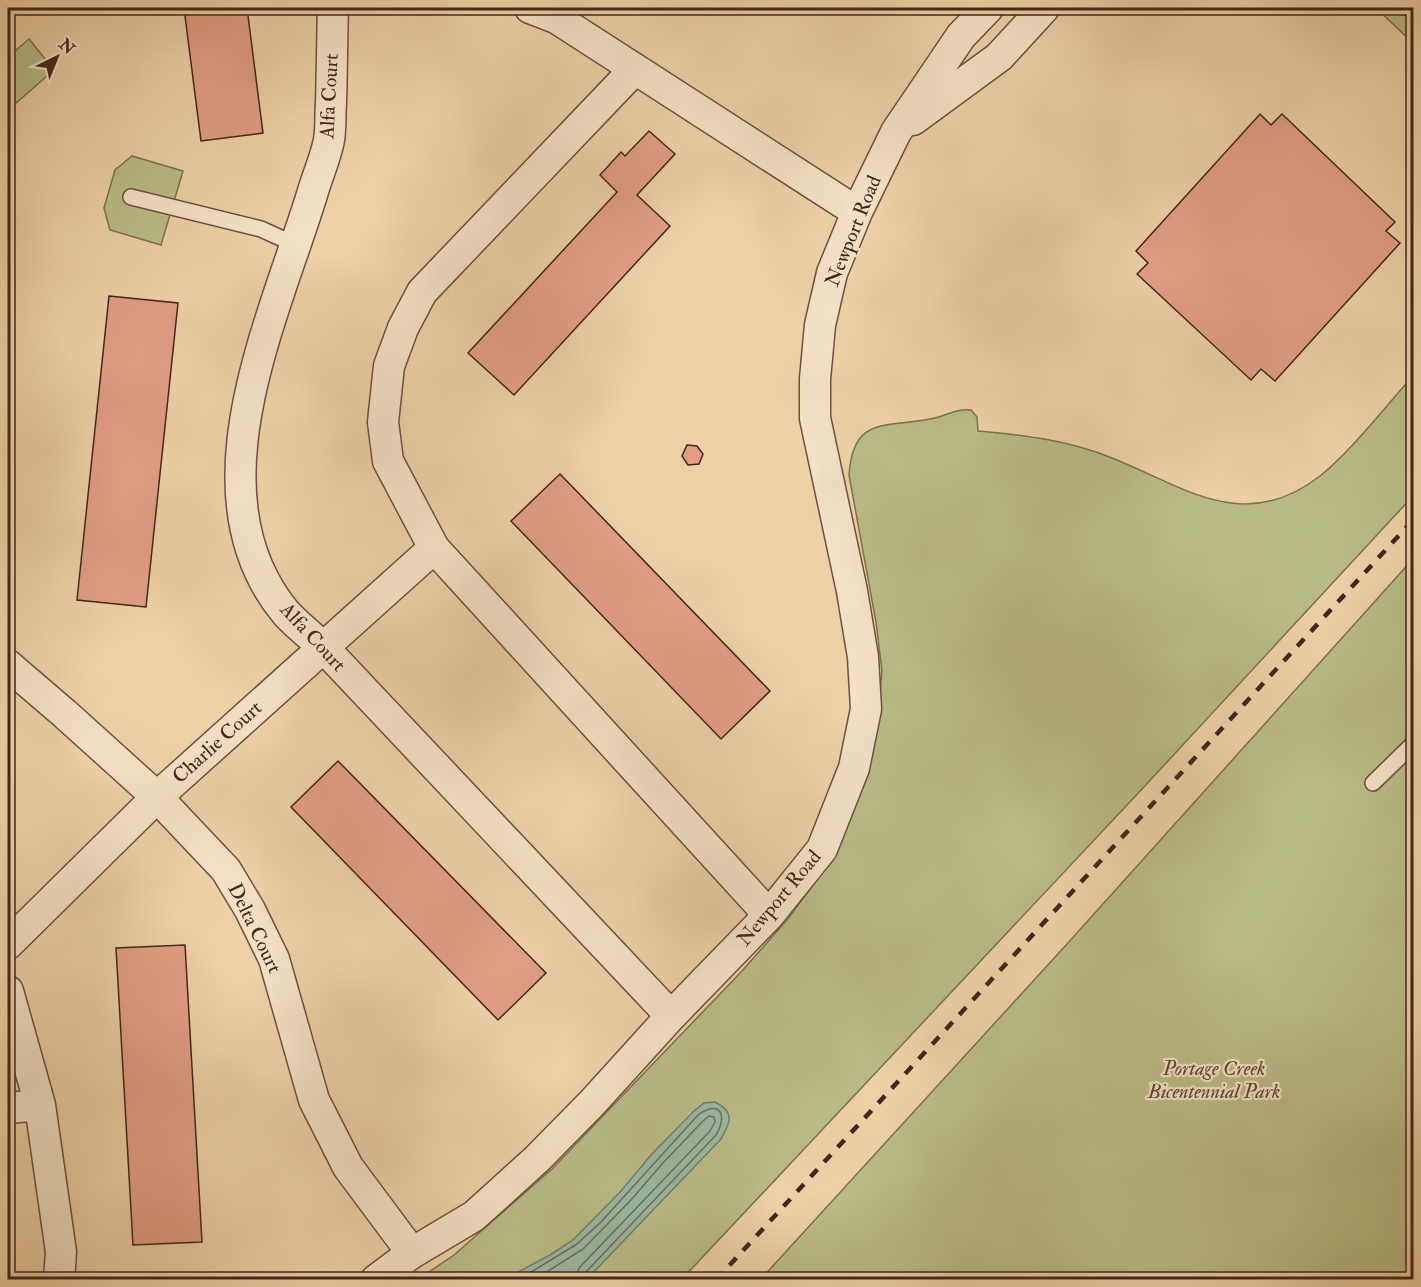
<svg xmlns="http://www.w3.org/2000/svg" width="1421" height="1287" font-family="'IM FELL Double Pica',serif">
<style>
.green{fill:#b9bb86;stroke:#7e7050;stroke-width:1.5}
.water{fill:#9ab7a2;stroke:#777d6c;stroke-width:1.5}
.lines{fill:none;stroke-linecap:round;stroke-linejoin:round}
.shore{stroke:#6e6e5e;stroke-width:1.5}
.building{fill:#e19e85;stroke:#42261b;stroke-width:1.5}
.service-casing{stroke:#6d503e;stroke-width:18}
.minor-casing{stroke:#6d503e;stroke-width:33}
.service{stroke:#f3e0c5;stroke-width:15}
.minor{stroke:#f3e0c5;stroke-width:30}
.rail{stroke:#42261b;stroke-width:4.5;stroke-dasharray:10 10;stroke-linecap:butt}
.labels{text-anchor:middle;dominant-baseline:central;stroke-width:4.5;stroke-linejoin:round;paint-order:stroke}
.street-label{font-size:20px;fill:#42261b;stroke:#f3e0c5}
.park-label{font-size:20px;font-style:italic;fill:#5a4430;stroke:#f3e0c5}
</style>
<rect width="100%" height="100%" fill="#edd0a6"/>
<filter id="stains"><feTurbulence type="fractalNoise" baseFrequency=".00333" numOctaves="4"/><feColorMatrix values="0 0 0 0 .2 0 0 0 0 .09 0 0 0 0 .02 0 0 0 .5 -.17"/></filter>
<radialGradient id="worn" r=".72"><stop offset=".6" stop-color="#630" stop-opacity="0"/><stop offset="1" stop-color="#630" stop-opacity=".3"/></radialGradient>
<path class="green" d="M 1376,8 L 1413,8 L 1413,43 Z
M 29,39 L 54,70 L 8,110 L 8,57 Z
M 132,156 L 183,171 L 161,245 L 110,230 L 104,208 L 115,170 Z
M 1413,376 L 1413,496 L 1143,788 L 682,1279 L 417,1280 L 454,1255 L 552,1169 L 742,971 L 787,920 L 825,869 L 878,715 L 882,671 L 876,622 L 849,475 C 853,416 884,428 930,419 C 944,417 956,408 971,410 L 977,417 L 978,431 C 1024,435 1068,440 1112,458 C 1185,487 1244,535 1320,476 C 1352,450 1385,407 1413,376 Z
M 1413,559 L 1413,1279 L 760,1280 L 1067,944 Z"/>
<path class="water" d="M 715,1102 C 735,1112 731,1122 721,1139 L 587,1279 L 505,1279 L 550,1255 L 573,1240 L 621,1191 L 651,1155 L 694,1111 L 704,1103 Z"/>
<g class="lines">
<path class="shore" d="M 518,1280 L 577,1244 L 601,1222 L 698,1115 C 720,1099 728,1115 716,1135 L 585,1273 L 583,1280
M 534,1280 L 583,1249 L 631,1200 L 662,1164 L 703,1121 L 709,1116 L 714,1117 L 715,1122 L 710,1131 L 579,1268 L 576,1280"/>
</g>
<path class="building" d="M 184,8 L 247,8 L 263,133 L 201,141 Z
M 1260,114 L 1271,125 L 1282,114 L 1395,222 L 1386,231 L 1400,243 L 1275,381 L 1261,369 L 1251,380 L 1137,274 L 1148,263 L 1136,251 Z
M 649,131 L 675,154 L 637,195 L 670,226 L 514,395 L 468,353 L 617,192 L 600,175 L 621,152 L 625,156 Z
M 109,296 L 178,303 L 146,607 L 77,600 Z
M 687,445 L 697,446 L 703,454 L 699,464 L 688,465 L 682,456 Z
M 560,474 L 770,691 L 721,739 L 511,521 Z
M 338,761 L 546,973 L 498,1020 L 291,807 Z
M 185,945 L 202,1242 L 133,1245 L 116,948 Z"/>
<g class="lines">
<defs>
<path id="service" d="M 131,197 L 261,229 L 296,245
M 1373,783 L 1414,743"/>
<path id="minor" d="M 333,8 C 332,39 332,71 331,103 C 330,115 331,128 329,140 C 326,156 319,172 314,188 C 276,315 186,493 286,613 C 297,625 311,636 323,647 L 671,1016
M 530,8 L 556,18 L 857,212
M 635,69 L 422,292 L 403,328 L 389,366 L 383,422 L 388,461 L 434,548 L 769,915
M 913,120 L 999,57 L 1044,8
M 8,665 L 65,714 L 157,797 L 226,870 L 250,910 L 274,959 L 314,1100 L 348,1167 L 412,1253
M 8,944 L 157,797 L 434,548
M 8,991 L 40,1105 L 61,1252 L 59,1280
M 8,1108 L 40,1105
M 376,1280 L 412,1253 L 474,1216 L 537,1159 L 593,1102 L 671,1016 L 769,915 L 822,849 L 854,768 L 866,709 L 863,657 L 852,591 L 815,418 L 815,379 L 820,325 L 832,273 L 857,212 L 896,132 L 961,36 L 988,8"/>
</defs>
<use href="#service" class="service-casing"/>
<use href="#minor" class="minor-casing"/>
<use href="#service" class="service"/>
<use href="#minor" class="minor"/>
<path class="rail" d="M 716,1280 L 1414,519"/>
</g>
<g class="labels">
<g class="street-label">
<text transform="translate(329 96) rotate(-87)">Alfa Court</text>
<text transform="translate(853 231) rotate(-68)">Newport Road</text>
<text transform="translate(313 637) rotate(47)">Alfa Court</text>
<text transform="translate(217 742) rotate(-42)">Charlie Court</text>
<text transform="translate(779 898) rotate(-50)">Newport Road</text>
<text transform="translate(255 928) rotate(64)">Delta Court</text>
</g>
<g class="park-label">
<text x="1214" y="1068">Portage Creek<tspan x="1214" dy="23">Bicentennial Park</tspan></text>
</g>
</g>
<rect width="1421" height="1287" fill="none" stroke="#edd0a6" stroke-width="30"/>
<rect x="9" y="9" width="1403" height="1269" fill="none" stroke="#42261b" stroke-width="3"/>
<rect x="15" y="15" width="1391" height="1257" fill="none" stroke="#42261b" stroke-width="1.5"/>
<g transform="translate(57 57) rotate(43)" stroke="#f3e0c5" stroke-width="4.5" paint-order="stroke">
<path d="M0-4.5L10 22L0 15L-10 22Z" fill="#42261b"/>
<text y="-9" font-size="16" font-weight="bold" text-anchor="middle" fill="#42261b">N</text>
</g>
<rect width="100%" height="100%" filter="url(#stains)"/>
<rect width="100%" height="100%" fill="url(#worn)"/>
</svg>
